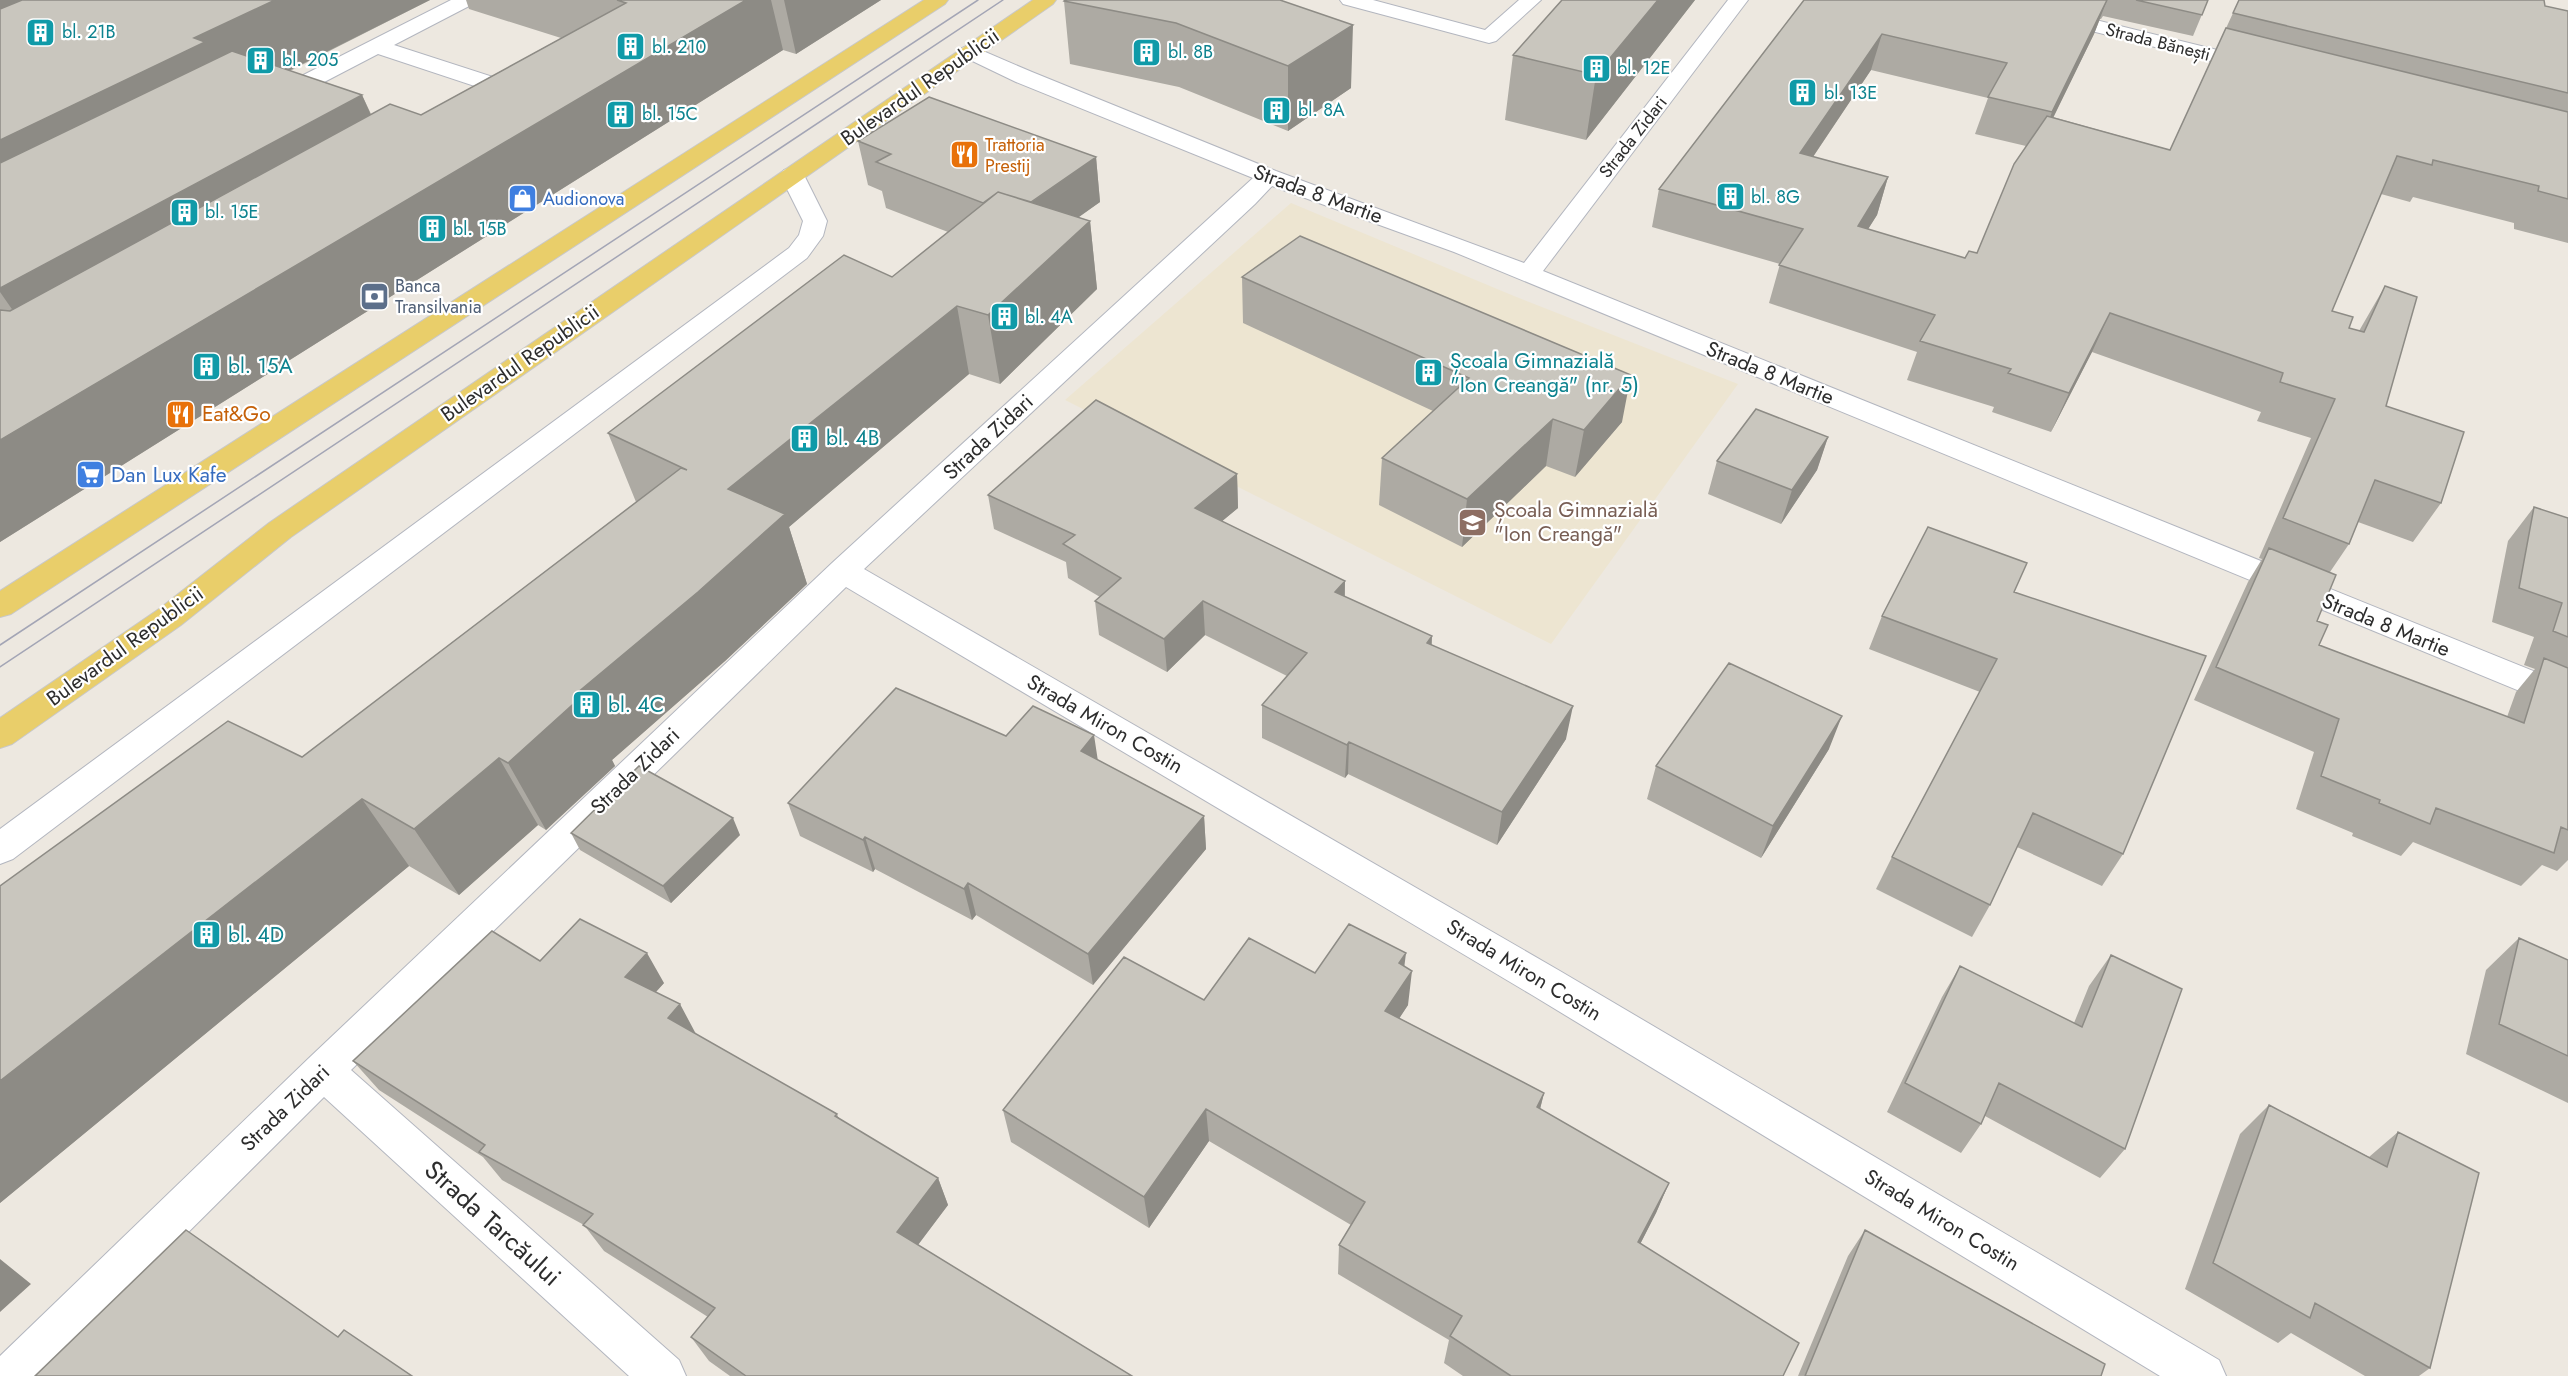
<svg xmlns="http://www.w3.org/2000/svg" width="2568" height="1376" font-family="Jost,sans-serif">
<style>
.education{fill:#ede5d1}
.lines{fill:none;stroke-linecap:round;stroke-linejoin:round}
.lane-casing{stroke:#b3b6bf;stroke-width:2}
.street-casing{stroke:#b3b6bf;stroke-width:2}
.primary-casing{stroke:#c8c8c8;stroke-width:2}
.lane{fill:#fff;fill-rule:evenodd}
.street{fill:#fff;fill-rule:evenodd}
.primary{fill:#e9ce6a;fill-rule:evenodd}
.tram{stroke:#a3a5b5;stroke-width:1.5}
.wall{fill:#adaaa3;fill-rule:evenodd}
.shaded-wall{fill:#8d8b85}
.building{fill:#c9c6be;stroke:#8d8b85;stroke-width:1.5}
.labels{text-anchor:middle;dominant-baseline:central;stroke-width:4.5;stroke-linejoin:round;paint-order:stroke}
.far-culture-label{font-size:18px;fill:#0d838f;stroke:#fff;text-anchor:start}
.far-street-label{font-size:18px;fill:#2d2d2d;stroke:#fff}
.far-food-label{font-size:18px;fill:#c56008;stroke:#fff;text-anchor:start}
.far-shop-label{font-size:18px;fill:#366cbe;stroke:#fff;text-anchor:start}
.far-service-label{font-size:18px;fill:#4e5e75;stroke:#fff;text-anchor:start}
.street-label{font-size:21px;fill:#2d2d2d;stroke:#fff}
.culture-label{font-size:21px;fill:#0d838f;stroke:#fff;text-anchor:start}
.food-label{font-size:21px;fill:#c56008;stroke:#fff;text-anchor:start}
.shop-label{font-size:21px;fill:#366cbe;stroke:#fff;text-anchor:start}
.education-label{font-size:21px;fill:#785e54;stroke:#fff;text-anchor:start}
.near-street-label{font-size:26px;fill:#2d2d2d;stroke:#fff}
</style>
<rect width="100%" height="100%" fill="#ede8e0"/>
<path class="education" d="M 1291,203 L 1514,296 L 1738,384 L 1551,644 L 1065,400 Z"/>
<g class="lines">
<defs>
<path id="lane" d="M 451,0 L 476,0 L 473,4 L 394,45 L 533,90 L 536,95 L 533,100 L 525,102 L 517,100 L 378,54 L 282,104 L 274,106 L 266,104 L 263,99 L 266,94 Z
M 1340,0 L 1373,0 L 1485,30 L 1519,0 L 1541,0 L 1496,41 L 1489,43 L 1343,4 Z
M 792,168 L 800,170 L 804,175 L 827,221 L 823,236 L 807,258 L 13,859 L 0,864 L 0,829 L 789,248 L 799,235 L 803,221 L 780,175 L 784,170 Z"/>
<path id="street" d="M 1728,0 L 1748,0 L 1543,271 L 2568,685 L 2568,711 L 1454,252 L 1272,186 L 1255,204 L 864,569 L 1560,971 L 2219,1360 L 2226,1376 L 2160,1376 L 1532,995 L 846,587 L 351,1070 L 679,1360 L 686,1376 L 629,1376 L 324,1097 L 44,1376 L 0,1376 L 0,1356 L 309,1058 L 832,563 L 1253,178 L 1016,82 L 962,56 L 958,52 L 962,48 L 969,46 L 976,48 L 1032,72 L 1276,171 L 1524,263 Z
M 1981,0 L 2015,0 L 2266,62 L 2269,67 L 2266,72 L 2258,73 L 1984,4 Z"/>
<path id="primary" d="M 924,0 L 948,0 L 945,4 L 11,614 L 0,617 L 0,591 Z
M 1033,0 L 1056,0 L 1053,4 L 291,537 L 181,625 L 12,744 L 0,748 L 0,718 L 159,609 L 269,523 Z"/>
</defs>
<use href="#lane" class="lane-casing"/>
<use href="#street" class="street-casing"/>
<use href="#primary" class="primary-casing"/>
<use href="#lane" class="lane"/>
<use href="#street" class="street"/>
<use href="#primary" class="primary"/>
<path class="tram" d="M 0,645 L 978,0
M 0,667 L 1003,0"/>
</g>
<path class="wall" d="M 0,0 L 430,0 L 290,71 L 362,95 L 371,114 L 421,115 L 561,38 L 469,9 L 466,0 L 881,0 L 796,54 L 783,50 L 0,542 Z
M 1280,0 L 1351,88 L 1288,131 L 1179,87 L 1070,64 L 1064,1 Z
M 1562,0 L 1695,0 L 1586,140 L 1505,120 L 1513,55 Z
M 1804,0 L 2208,0 L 2193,36 L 2103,16 L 2101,19 L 2100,19 L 2094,34 L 2053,117 L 2170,150 L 2239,0 L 2545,6 L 2568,11 L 2568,243 L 2514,229 L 2514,223 L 2413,197 L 2410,202 L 2381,194 L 2332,311 L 2349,328 L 2359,331 L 2385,286 L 2386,406 L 2441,503 L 2413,542 L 2358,522 L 2349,544 L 2330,572 L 2317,621 L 2319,645 L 2507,717 L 2516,692 L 2535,669 L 2524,665 L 2534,637 L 2492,622 L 2508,541 L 2534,507 L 2568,518 L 2568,860 L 2557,871 L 2542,865 L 2521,886 L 2413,842 L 2401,856 L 2352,836 L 2353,833 L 2296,809 L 2314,752 L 2194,700 L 2248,582 L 2262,559 L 2259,558 L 2311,438 L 2257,421 L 2261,412 L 2092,352 L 2051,432 L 1992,412 L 1994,407 L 1907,380 L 1917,352 L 1769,303 L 1780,264 L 1652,227 L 1659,189 ZM 1871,70 L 1988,98 L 1975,134 L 2026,146 L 1977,253 L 1965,258 L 1868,229 L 1877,215 L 1888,177 L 1813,157 Z
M 858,141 L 1096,157 L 1100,202 L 1078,217 L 1090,221 L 1097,289 L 1000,384 L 969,374 L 789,527 L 807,584 L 725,661 L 612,760 L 615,766 L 546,830 L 538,825 L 459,895 L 409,866 L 0,1203 L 0,886 L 302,757 L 636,502 L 608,433 L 892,277 L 948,232 L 886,208 L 882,191 L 868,185 Z
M 1242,277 L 1622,422 L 1575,477 L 1546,466 L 1462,547 L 1379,505 L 1382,458 L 1433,411 L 1243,323 Z
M 1828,437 L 1817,470 L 1781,524 L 1708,494 L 1717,461 Z
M 1237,474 L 1238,508 L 1222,521 L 1345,581 L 1345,597 L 1432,636 L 1432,645 L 1566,739 L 1497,845 L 1348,774 L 1345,778 L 1262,738 L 1262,705 L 1287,676 L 1205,635 L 1167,672 L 1099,635 L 1095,601 L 1100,597 L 1068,578 L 1066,562 L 994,529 L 988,495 Z
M 2014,592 L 2123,854 L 2102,886 L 2017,847 L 1990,905 L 1972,937 L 1876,889 L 1892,857 L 1980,692 L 1869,649 L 1882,616 Z
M 1006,736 L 1098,760 L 1204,816 L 1206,849 L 1093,985 L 976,915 L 972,920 L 875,869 L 873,872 L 800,836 L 788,803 Z
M 1829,749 L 1761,858 L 1647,799 L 1656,766 Z
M 571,833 L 740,835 L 671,903 L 580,850 Z
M 2519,938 L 2568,960 L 2568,1103 L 2466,1054 L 2486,970 Z
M 2111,955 L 2125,1149 L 2100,1178 L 1985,1116 L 1981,1124 L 1961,1153 L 1887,1112 L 1942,997 L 1960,966 L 2074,1023 L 2089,986 Z
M 540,961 L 664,983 L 656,992 L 696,1034 L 837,1114 L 839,1119 L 938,1178 L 948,1205 L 918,1245 L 1132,1376 L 730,1376 L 709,1361 L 691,1337 L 708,1317 L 604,1251 L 584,1225 L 502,1180 L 483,1157 L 379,1090 L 353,1061 Z
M 1404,966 L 1408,1005 L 1399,1018 L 1544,1093 L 1540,1109 L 1669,1183 L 1656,1213 L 1640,1244 L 1783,1376 L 1463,1376 L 1444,1363 L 1449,1340 L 1338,1274 L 1339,1245 L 1351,1225 L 1209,1141 L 1149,1228 L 1011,1142 L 1003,1110 L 1204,1000 L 1315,973 Z
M 2269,1105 L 2369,1157 L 2398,1132 L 2430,1368 L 2419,1376 L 2365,1376 L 2291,1333 L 2278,1343 L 2185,1289 L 2240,1134 Z
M 1865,1230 L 2101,1376 L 1798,1376 L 1848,1256 Z"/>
<path class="shaded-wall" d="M 0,0 L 157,0 L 0,71 Z
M 275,0 L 430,0 L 234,98 L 0,227 L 0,140 L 194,38 Z
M 746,0 L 771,0 L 783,50 L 0,542 L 0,440 Z
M 784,0 L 881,0 L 796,54 Z
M 1658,0 L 1695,0 L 1586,140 L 1596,75 Z
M 2107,0 L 2094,34 L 2038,149 L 2052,112 Z
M 1353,25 L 1351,88 L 1288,131 L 1288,66 Z
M 1882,34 L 1871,70 L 1790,191 L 1800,153 Z
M 362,95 L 391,160 L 46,358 L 0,292 L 0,288 Z
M 1096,157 L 1100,202 L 1019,260 L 1013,215 Z
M 1888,177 L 1877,215 L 1846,264 L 1858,226 Z
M 1090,221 L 1097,289 L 1000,384 L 988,315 Z
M 957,306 L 969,374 L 789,527 L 807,584 L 725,661 L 612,760 L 615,766 L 546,830 L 508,763 L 576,694 L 728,489 Z
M 2110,313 L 2092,352 L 2051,432 L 2069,393 Z
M 1631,375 L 1622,422 L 1575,477 L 1584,430 Z
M 1553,419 L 1546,466 L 1462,547 L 1467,499 Z
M 1828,437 L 1817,470 L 1781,524 L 1792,490 Z
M 1237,474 L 1238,508 L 1197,542 L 1195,508 Z
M 1345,581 L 1344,614 L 1335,592 Z
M 1203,601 L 1205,635 L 1167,672 L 1164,639 Z
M 1432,636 L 1429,669 L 1427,643 Z
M 1573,706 L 1566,739 L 1497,845 L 1502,812 Z
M 1842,716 L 1829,749 L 1761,858 L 1773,826 Z
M 1094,735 L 1099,768 L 1081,751 Z
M 1349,742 L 1348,774 L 1345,778 L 1347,745 Z
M 499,758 L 538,825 L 459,895 L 414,829 Z
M 362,799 L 409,866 L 0,1203 L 0,1081 Z
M 1204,816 L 1206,849 L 1093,985 L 1088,954 Z
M 733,818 L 740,835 L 671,903 L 663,886 Z
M 865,837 L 875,869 L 873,872 L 863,840 Z
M 968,883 L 976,915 L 972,920 L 964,889 Z
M 647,953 L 664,983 L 642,1007 L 625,977 Z
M 1406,953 L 1402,985 L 1412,971 L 1408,1005 L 1382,1045 L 1385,1011 L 1399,963 Z
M 680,1004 L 696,1034 L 668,1018 Z
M 1544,1093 L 1536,1125 L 1537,1107 Z
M 1206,1109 L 1209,1141 L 1149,1228 L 1144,1197 Z
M 938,1178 L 948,1205 L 908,1258 L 897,1232 Z
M 1669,1183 L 1656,1213 L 1626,1272 L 1638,1242 Z
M 0,1259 L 31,1284 L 0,1312 Z"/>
<path class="building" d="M 22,0 L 275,0 L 194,38 L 205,42 L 0,140 L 0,9 Z
M 617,0 L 746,0 L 0,440 L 0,310 L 10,311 L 390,104 L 421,115 L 626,3 Z
M 1065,0 L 1280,0 L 1353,25 L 1288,66 L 1176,23 L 1064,1 Z
M 1562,0 L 1658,0 L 1596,75 L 1513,55 Z
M 1804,0 L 2107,0 L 2052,112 L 1988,97 L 2007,63 L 1882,34 L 1800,153 L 1888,177 L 1858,226 L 1965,258 L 1969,251 L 1977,253 L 2014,164 L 2047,116 L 2170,150 L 2226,28 L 2568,112 L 2568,199 L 2538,191 L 2539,186 L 2433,160 L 2432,165 L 2397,156 L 2332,311 L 2353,317 L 2349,328 L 2364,332 L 2385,286 L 2417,297 L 2386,406 L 2464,432 L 2441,503 L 2375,480 L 2349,544 L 2283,518 L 2335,399 L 2280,382 L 2283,373 L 2110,313 L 2069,393 L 2008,373 L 2011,369 L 1920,341 L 1935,315 L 1779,265 L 1803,229 L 1659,189 Z
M 2136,0 L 2208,0 L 2202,15 Z
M 2239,0 L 2544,0 L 2545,6 L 2568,11 L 2568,93 L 2233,13 Z
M 232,51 L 362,95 L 0,288 L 0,163 Z
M 929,97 L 1096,157 L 1031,202 L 998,192 L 983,203 L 876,162 L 891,154 L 858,141 Z
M 998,192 L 1090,221 L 988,315 L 957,306 L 728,489 L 785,514 L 698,592 L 576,694 L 581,697 L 508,763 L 499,758 L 414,829 L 362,799 L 0,1081 L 0,886 L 228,721 L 302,757 L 681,468 L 687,470 L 608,433 L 844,255 L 892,277 Z
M 1300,236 L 1631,375 L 1584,430 L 1553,419 L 1467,499 L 1382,458 L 1469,378 L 1242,277 Z
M 1096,400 L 1237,474 L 1195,508 L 1345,581 L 1335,592 L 1432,636 L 1427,643 L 1573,706 L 1502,812 L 1349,742 L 1347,745 L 1262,705 L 1307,653 L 1203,601 L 1164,639 L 1095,601 L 1121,578 L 1063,544 L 1075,535 L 988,495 Z
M 1756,409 L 1828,437 L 1792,490 L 1717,461 Z
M 2534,507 L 2568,518 L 2568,637 L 2553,631 L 2562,603 L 2519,588 Z
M 1928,527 L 2027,563 L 2014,592 L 2206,656 L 2123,854 L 2033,813 L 1990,905 L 1892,857 L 1997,659 L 1882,616 Z
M 2269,548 L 2336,575 L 2317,621 L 2328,625 L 2319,645 L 2524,723 L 2544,658 L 2568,668 L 2568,830 L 2561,827 L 2554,853 L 2436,808 L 2430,824 L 2379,803 L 2380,800 L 2321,776 L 2339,719 L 2216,667 Z
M 1729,663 L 1842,716 L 1773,826 L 1656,766 Z
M 896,688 L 1006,736 L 1033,706 L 1094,735 L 1081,751 L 1204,816 L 1088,954 L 968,883 L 964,889 L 865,837 L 863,840 L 788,803 Z
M 639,766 L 733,818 L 663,886 L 571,833 Z
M 580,919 L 647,953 L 625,977 L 680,1004 L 668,1018 L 837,1114 L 835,1116 L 938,1178 L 897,1232 L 1132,1376 L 746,1376 L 691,1337 L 715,1308 L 583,1225 L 593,1214 L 479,1152 L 485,1145 L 353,1061 L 492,931 L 540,961 Z
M 1349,924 L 1406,953 L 1399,963 L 1412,971 L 1385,1011 L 1544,1093 L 1537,1107 L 1669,1183 L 1638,1242 L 1799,1343 L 1783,1376 L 1511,1376 L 1450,1336 L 1462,1316 L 1339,1245 L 1365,1202 L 1206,1109 L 1144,1197 L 1003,1110 L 1124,957 L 1204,1000 L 1249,938 L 1315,973 Z
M 2519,938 L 2568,960 L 2568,1056 L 2499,1024 Z
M 2111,955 L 2182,989 L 2125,1149 L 1999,1083 L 1981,1124 L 1905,1083 L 1960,966 L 2082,1027 Z
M 2269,1105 L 2387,1167 L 2398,1132 L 2479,1173 L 2430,1368 L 2315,1303 L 2310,1318 L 2213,1263 Z
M 186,1230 L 338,1337 L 344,1330 L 412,1376 L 35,1376 Z
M 1865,1230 L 2105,1364 L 2101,1376 L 1805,1376 Z"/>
<defs>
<symbol id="building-square" viewBox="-11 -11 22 22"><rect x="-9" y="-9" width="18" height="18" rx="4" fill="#0f9aa8" stroke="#fff"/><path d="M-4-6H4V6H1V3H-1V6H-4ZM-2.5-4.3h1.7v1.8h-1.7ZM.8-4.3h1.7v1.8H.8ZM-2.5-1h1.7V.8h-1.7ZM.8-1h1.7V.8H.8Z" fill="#fff"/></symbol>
<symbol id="restaurant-square" viewBox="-11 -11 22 22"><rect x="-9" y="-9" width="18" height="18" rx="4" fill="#e8710a" stroke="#fff"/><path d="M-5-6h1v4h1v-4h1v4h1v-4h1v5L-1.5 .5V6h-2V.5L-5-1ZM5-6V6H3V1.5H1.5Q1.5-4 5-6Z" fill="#fff"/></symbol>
<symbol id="shop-square" viewBox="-11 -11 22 22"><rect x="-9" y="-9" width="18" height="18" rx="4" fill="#3f7fe0" stroke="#fff"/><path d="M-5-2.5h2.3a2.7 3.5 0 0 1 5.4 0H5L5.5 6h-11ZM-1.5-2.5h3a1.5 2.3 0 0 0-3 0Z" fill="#fff"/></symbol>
<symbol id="bank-square" viewBox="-11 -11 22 22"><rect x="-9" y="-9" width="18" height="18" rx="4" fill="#5c6f8a" stroke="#fff"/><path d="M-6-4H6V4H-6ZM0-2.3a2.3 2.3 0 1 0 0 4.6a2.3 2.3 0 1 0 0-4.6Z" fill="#fff"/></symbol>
<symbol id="supermarket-square" viewBox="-11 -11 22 22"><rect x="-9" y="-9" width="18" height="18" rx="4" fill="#3f7fe0" stroke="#fff"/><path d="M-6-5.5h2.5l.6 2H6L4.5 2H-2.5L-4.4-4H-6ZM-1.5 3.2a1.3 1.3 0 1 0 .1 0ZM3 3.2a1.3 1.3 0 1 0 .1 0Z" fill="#fff"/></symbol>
<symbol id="school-square" viewBox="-11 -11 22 22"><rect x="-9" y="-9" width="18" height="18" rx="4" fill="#8d6e63" stroke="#fff"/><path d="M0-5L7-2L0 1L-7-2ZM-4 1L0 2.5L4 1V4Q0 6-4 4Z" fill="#fff"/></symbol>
</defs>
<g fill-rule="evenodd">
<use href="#building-square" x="24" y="16" width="33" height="33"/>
<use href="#building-square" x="614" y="30" width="33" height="33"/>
<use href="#building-square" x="1130" y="36" width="33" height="33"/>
<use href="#building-square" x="244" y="44" width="33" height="33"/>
<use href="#building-square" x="1580" y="52" width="33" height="33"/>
<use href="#building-square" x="1786" y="76" width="33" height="33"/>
<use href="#building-square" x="1260" y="94" width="33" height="33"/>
<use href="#building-square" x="604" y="98" width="33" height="33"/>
<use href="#restaurant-square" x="948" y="138" width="33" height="33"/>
<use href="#building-square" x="1714" y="180" width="33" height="33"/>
<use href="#shop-square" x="506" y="182" width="33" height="33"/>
<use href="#building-square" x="168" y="196" width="33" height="33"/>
<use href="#building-square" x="416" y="212" width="33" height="33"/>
<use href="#bank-square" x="358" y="280" width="33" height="33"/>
<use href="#building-square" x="988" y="300" width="33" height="33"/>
<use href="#building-square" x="190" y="350" width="33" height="33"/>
<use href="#building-square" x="1412" y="356" width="33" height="33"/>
<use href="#restaurant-square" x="164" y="398" width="33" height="33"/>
<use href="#building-square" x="788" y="422" width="33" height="33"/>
<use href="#supermarket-square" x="74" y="458" width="33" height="33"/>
<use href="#school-square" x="1456" y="506" width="33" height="33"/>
<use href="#building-square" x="570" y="688" width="33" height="33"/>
<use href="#building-square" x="190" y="918" width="33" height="33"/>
</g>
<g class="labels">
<g class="far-culture-label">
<text x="62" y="32">bl. 21B</text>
<text x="652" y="47">bl. 210</text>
<text x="1168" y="52">bl. 8B</text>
<text x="282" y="60">bl. 205</text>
<text x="1617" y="68">bl. 12E</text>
<text x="1824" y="93">bl. 13E</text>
<text x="1298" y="110">bl. 8A</text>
<text x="642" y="114">bl. 15C</text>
<text x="1751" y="197">bl. 8G</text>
<text x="205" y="212">bl. 15E</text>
<text x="453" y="229">bl. 15B</text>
<text x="1025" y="317">bl. 4A</text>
</g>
<g class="far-street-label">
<text transform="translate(2158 42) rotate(14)">Strada Bănești</text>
<text transform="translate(1633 137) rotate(-52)">Strada Zidari</text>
</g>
<g class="far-food-label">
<text x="985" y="145">Trattoria<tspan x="985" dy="21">Prestij</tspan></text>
</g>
<g class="far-shop-label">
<text x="543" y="199">Audionova</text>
</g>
<g class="far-service-label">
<text x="395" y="286">Banca<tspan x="395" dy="21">Transilvania</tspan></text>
</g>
<g class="street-label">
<text transform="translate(920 87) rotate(-35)">Bulevardul Republicii</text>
<text transform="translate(1318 194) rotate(20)">Strada 8 Martie</text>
<text transform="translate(520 363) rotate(-35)">Bulevardul Republicii</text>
<text transform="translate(1770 373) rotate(22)">Strada 8 Martie</text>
<text transform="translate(988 437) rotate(-43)">Strada Zidari</text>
<text transform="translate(2386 625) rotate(22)">Strada 8 Martie</text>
<text transform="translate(125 646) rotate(-36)">Bulevardul Republicii</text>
<text transform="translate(1105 724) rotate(30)">Strada Miron Costin</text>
<text transform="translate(635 771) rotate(-44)">Strada Zidari</text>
<text transform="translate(1524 970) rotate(31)">Strada Miron Costin</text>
<text transform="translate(285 1108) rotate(-44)">Strada Zidari</text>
<text transform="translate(1942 1220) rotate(31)">Strada Miron Costin</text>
</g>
<g class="culture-label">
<text x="1450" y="361">Școala Gimnazială<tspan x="1450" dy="24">"Ion Creangă" (nr. 5)</tspan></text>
<text x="228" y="366">bl. 15A</text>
<text x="826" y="438">bl. 4B</text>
<text x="608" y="705">bl. 4C</text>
<text x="228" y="935">bl. 4D</text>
</g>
<g class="food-label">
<text x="202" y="414">Eat&amp;Go</text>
</g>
<g class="shop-label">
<text x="111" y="475">Dan Lux Kafe</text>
</g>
<g class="education-label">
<text x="1494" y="510">Școala Gimnazială<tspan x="1494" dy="24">"Ion Creangă"</tspan></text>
</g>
<g class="near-street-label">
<text transform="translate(493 1223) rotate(42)">Strada Tarcăului</text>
</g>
</g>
</svg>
